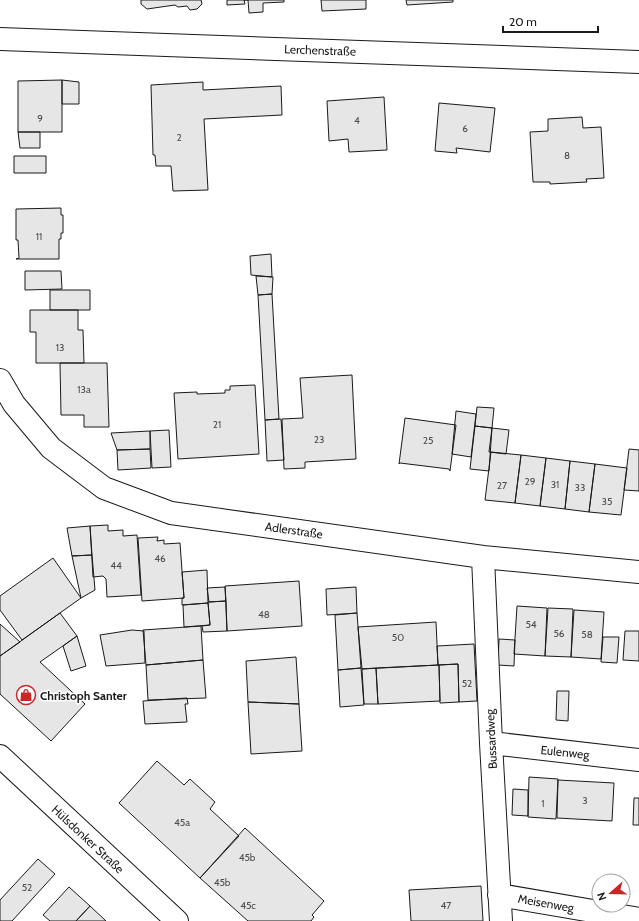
<svg xmlns="http://www.w3.org/2000/svg" width="639" height="921" font-family="Cabin,sans-serif">
<style>
.building{fill:#e6e6e6;stroke:#1a1a1a}
.lines{fill:none;stroke-linecap:round;stroke-linejoin:round}
.minor-casing{stroke:#1a1a1a;stroke-width:24}
.minor{stroke:#fff;stroke-width:22}
.labels{text-anchor:middle;dominant-baseline:central;stroke-width:3;stroke-linejoin:round;paint-order:stroke}
.number-label{font-size:10px;fill:#4d4d4d}
.street-label{font-size:12px;fill:#1a1a1a;stroke:#fff}
.poi-label{font-size:12px;font-weight:bold;fill:#1a1a1a;stroke:#fff;text-anchor:start}
</style>
<rect width="100%" height="100%" fill="#fff"/>
<path class="building" d="M 141,0 L 201,0 L 202,4 L 197,9 L 190,10 L 187,6 L 178,7 L 175,5 L 147,9 L 141,4 Z
M 227,0 L 284,0 L 284,2 L 263,3 L 263,12 L 249,13 L 248,0 L 244,0 L 245,4 L 227,5 Z
M 321,0 L 366,0 L 366,9 L 322,11 Z
M 406,0 L 453,0 L 453,2 L 407,5 Z
M 62,80 L 62,132 L 18,132 L 18,81 Z
M 62,80 L 79,82 L 79,104 L 62,104 Z
M 203,82 L 203,90 L 281,86 L 282,115 L 204,119 L 208,190 L 173,191 L 171,166 L 156,166 L 155,155 L 153,155 L 151,85 Z
M 384,97 L 387,150 L 349,152 L 348,139 L 329,141 L 327,101 Z
M 439,103 L 495,108 L 490,152 L 456,148 L 457,153 L 435,151 Z
M 582,117 L 583,128 L 601,127 L 604,178 L 586,179 L 587,182 L 550,184 L 550,182 L 533,182 L 530,132 L 548,131 L 548,119 Z
M 18,132 L 40,132 L 40,148 L 20,148 Z
M 14,156 L 46,156 L 46,173 L 14,173 Z
M 61,208 L 61,215 L 63,215 L 63,233 L 61,233 L 61,239 L 59,239 L 59,259 L 16,259 L 19,258 L 18,240 L 16,240 L 16,209 Z
M 271,254 L 272,277 L 251,275 L 250,256 Z
M 25,271 L 61,271 L 62,289 L 25,290 Z
M 256,276 L 273,277 L 272,294 L 258,295 Z
M 50,290 L 90,290 L 90,310 L 50,310 Z
M 272,294 L 279,419 L 265,420 L 258,295 Z
M 30,310 L 78,310 L 78,330 L 83,330 L 84,363 L 36,363 L 36,332 L 30,332 Z
M 60,363 L 107,363 L 109,427 L 84,427 L 84,415 L 61,415 Z
M 352,375 L 356,459 L 305,462 L 305,468 L 284,469 L 282,419 L 303,418 L 300,378 Z
M 255,385 L 259,454 L 178,459 L 174,393 L 197,392 L 197,394 L 225,393 L 225,390 L 230,390 L 230,386 Z
M 477,407 L 494,408 L 492,428 L 475,426 Z
M 456,411 L 476,414 L 471,457 L 452,454 Z
M 405,418 L 456,425 L 450,471 L 449,469 L 400,463 L 399,464 Z
M 281,419 L 284,460 L 267,461 L 265,420 Z
M 475,426 L 492,428 L 489,471 L 470,469 Z
M 492,428 L 509,430 L 506,454 L 489,452 Z
M 169,430 L 171,467 L 152,468 L 150,431 Z
M 150,431 L 150,449 L 117,450 L 111,433 Z
M 150,449 L 151,468 L 118,470 L 117,450 Z
M 629,449 L 639,450 L 639,491 L 624,490 Z
M 491,452 L 521,455 L 515,503 L 485,500 Z
M 521,455 L 546,458 L 540,506 L 515,503 Z
M 546,458 L 570,461 L 565,509 L 540,506 Z
M 570,461 L 595,464 L 589,512 L 565,509 Z
M 595,464 L 627,468 L 621,515 L 589,512 Z
M 108,525 L 108,531 L 123,530 L 123,536 L 137,535 L 141,595 L 107,597 L 106,579 L 103,576 L 93,577 L 90,526 Z
M 90,526 L 92,555 L 72,556 L 67,528 Z
M 158,537 L 157,541 L 164,540 L 164,544 L 180,543 L 184,598 L 142,601 L 138,538 Z
M 92,555 L 95,590 L 81,598 L 72,556 Z
M 53,558 L 81,598 L 22,640 L 0,610 L 0,596 Z
M 207,570 L 208,603 L 182,605 L 182,598 L 184,598 L 182,572 Z
M 299,581 L 302,626 L 227,631 L 225,586 Z
M 225,587 L 226,601 L 209,602 L 207,588 Z
M 356,587 L 357,613 L 327,615 L 326,589 Z
M 226,601 L 227,631 L 203,632 L 202,626 L 210,625 L 208,602 Z
M 208,603 L 210,625 L 184,627 L 183,605 Z
M 517,606 L 547,608 L 545,656 L 514,654 Z
M 548,608 L 573,609 L 571,657 L 545,656 Z
M 574,610 L 604,612 L 601,659 L 571,657 Z
M 60,613 L 77,636 L 40,662 L 85,704 L 51,741 L 0,694 L 0,656 Z
M 357,613 L 361,668 L 338,670 L 335,615 Z
M 436,622 L 438,665 L 362,669 L 358,627 Z
M 0,624 L 20,642 L 0,656 Z
M 201,626 L 203,660 L 146,665 L 143,630 Z
M 132,630 L 144,631 L 145,663 L 106,666 L 100,635 Z
M 625,631 L 639,631 L 639,661 L 623,660 Z
M 77,636 L 86,666 L 71,671 L 63,646 Z
M 603,637 L 619,637 L 617,663 L 601,662 Z
M 499,639 L 515,640 L 514,666 L 498,665 Z
M 474,644 L 477,701 L 459,702 L 458,664 L 438,665 L 437,646 Z
M 296,657 L 299,704 L 248,702 L 246,661 Z
M 203,660 L 206,698 L 148,700 L 146,665 Z
M 458,664 L 459,702 L 440,703 L 439,665 Z
M 439,665 L 440,701 L 378,704 L 376,668 Z
M 361,668 L 364,705 L 340,707 L 338,670 Z
M 376,668 L 378,704 L 364,704 L 362,669 Z
M 557,691 L 569,691 L 568,721 L 556,720 Z
M 187,698 L 188,704 L 185,704 L 187,722 L 145,724 L 143,701 Z
M 248,702 L 299,704 L 302,751 L 251,754 Z
M 157,761 L 184,785 L 190,779 L 215,802 L 210,809 L 239,836 L 200,878 L 119,803 Z
M 529,777 L 558,779 L 556,819 L 528,817 Z
M 558,780 L 614,783 L 612,821 L 557,818 Z
M 513,789 L 528,790 L 528,816 L 512,815 Z
M 634,798 L 639,798 L 639,825 L 633,825 Z
M 245,828 L 324,901 L 312,915 L 314,917 L 311,921 L 248,921 L 200,878 Z
M 38,859 L 55,874 L 12,921 L 0,921 L 0,900 Z
M 481,886 L 483,921 L 411,921 L 409,890 Z
M 69,887 L 90,906 L 76,921 L 50,921 L 43,915 Z
M 90,906 L 106,921 L 76,921 Z"/>
<g class="lines">
<defs>
<path id="minor" d="M 0,39 L 639,62
M 0,380 L 14,404 L 51,448 L 104,488 L 171,513 L 483,557 L 639,572
M 483,557 L 491,743 L 501,921
M 491,743 L 639,760
M 0,756 L 177,921
M 499,895 L 639,919"/>
</defs>
<use href="#minor" class="minor-casing"/>
<use href="#minor" class="minor"/>
</g>
<defs>
<symbol id="shop-ring" viewBox="-11 -11 22 22"><circle r="9.5" fill="#fff" stroke="#c62828" stroke-width="1.5"/><path d="M-5-2.5h2.3a2.7 3.5 0 0 1 5.4 0H5L5.5 6h-11ZM-1.5-2.5h3a1.5 2.3 0 0 0-3 0Z" fill="#c62828"/></symbol>
</defs>
<g fill-rule="evenodd">
<use href="#shop-ring" x="15" y="684" width="22" height="22"/>
</g>
<g class="labels">
<g class="number-label">
<text x="40" y="118">9</text>
<text x="357" y="120">4</text>
<text x="465" y="128">6</text>
<text x="179" y="137">2</text>
<text x="567" y="155">8</text>
<text x="39" y="236">11</text>
<text x="60" y="347">13</text>
<text x="84" y="389">13a</text>
<text x="217" y="424">21</text>
<text x="319" y="439">23</text>
<text x="428" y="440">25</text>
<text x="530" y="481">29</text>
<text x="555" y="484">31</text>
<text x="502" y="485">27</text>
<text x="580" y="487">33</text>
<text x="607" y="501">35</text>
<text x="160" y="558">46</text>
<text x="116" y="565">44</text>
<text x="264" y="614">48</text>
<text x="531" y="624">54</text>
<text x="559" y="633">56</text>
<text x="587" y="634">58</text>
<text x="398" y="637">50</text>
<text x="467" y="683">52</text>
<text x="585" y="800">3</text>
<text x="543" y="803">1</text>
<text x="182" y="822">45a</text>
<text x="247" y="857">45b</text>
<text x="222" y="882">45b</text>
<text x="27" y="887">52</text>
<text x="248" y="905">45c</text>
<text x="446" y="905">47</text>
</g>
<g class="street-label">
<text transform="translate(320 50) rotate(2)">Lerchenstraße</text>
<text transform="translate(294 530) rotate(8)">Adlerstraße</text>
<text transform="translate(491 739) rotate(-93)">Bussardweg</text>
<text transform="translate(565 752) rotate(6)">Eulenweg</text>
<text transform="translate(88 839) rotate(43)">Hülsdonker Straße</text>
<text transform="translate(546 903) rotate(10)">Meisenweg</text>
</g>
<g class="poi-label">
<text x="40" y="695">Christoph Santer</text>
</g>
</g>
<g transform="translate(611 893) rotate(250)"><circle r="19" fill="#ffffff" stroke="#a3a3a3"/>
<path d="M0-3L7 15L0 10L-7 15Z" fill="#c62828"/>
<text y="-6" font-size="11" font-weight="bold" text-anchor="middle" fill="#1a1a1a">N</text>
</g>
<path d="M503 26v6h95v-6" fill="none" stroke="#1a1a1a" stroke-width="2"/>
<text x="509" y="26" font-size="12" fill="#1a1a1a" stroke="#ffffff" stroke-width="3" paint-order="stroke">20 m</text>
</svg>
